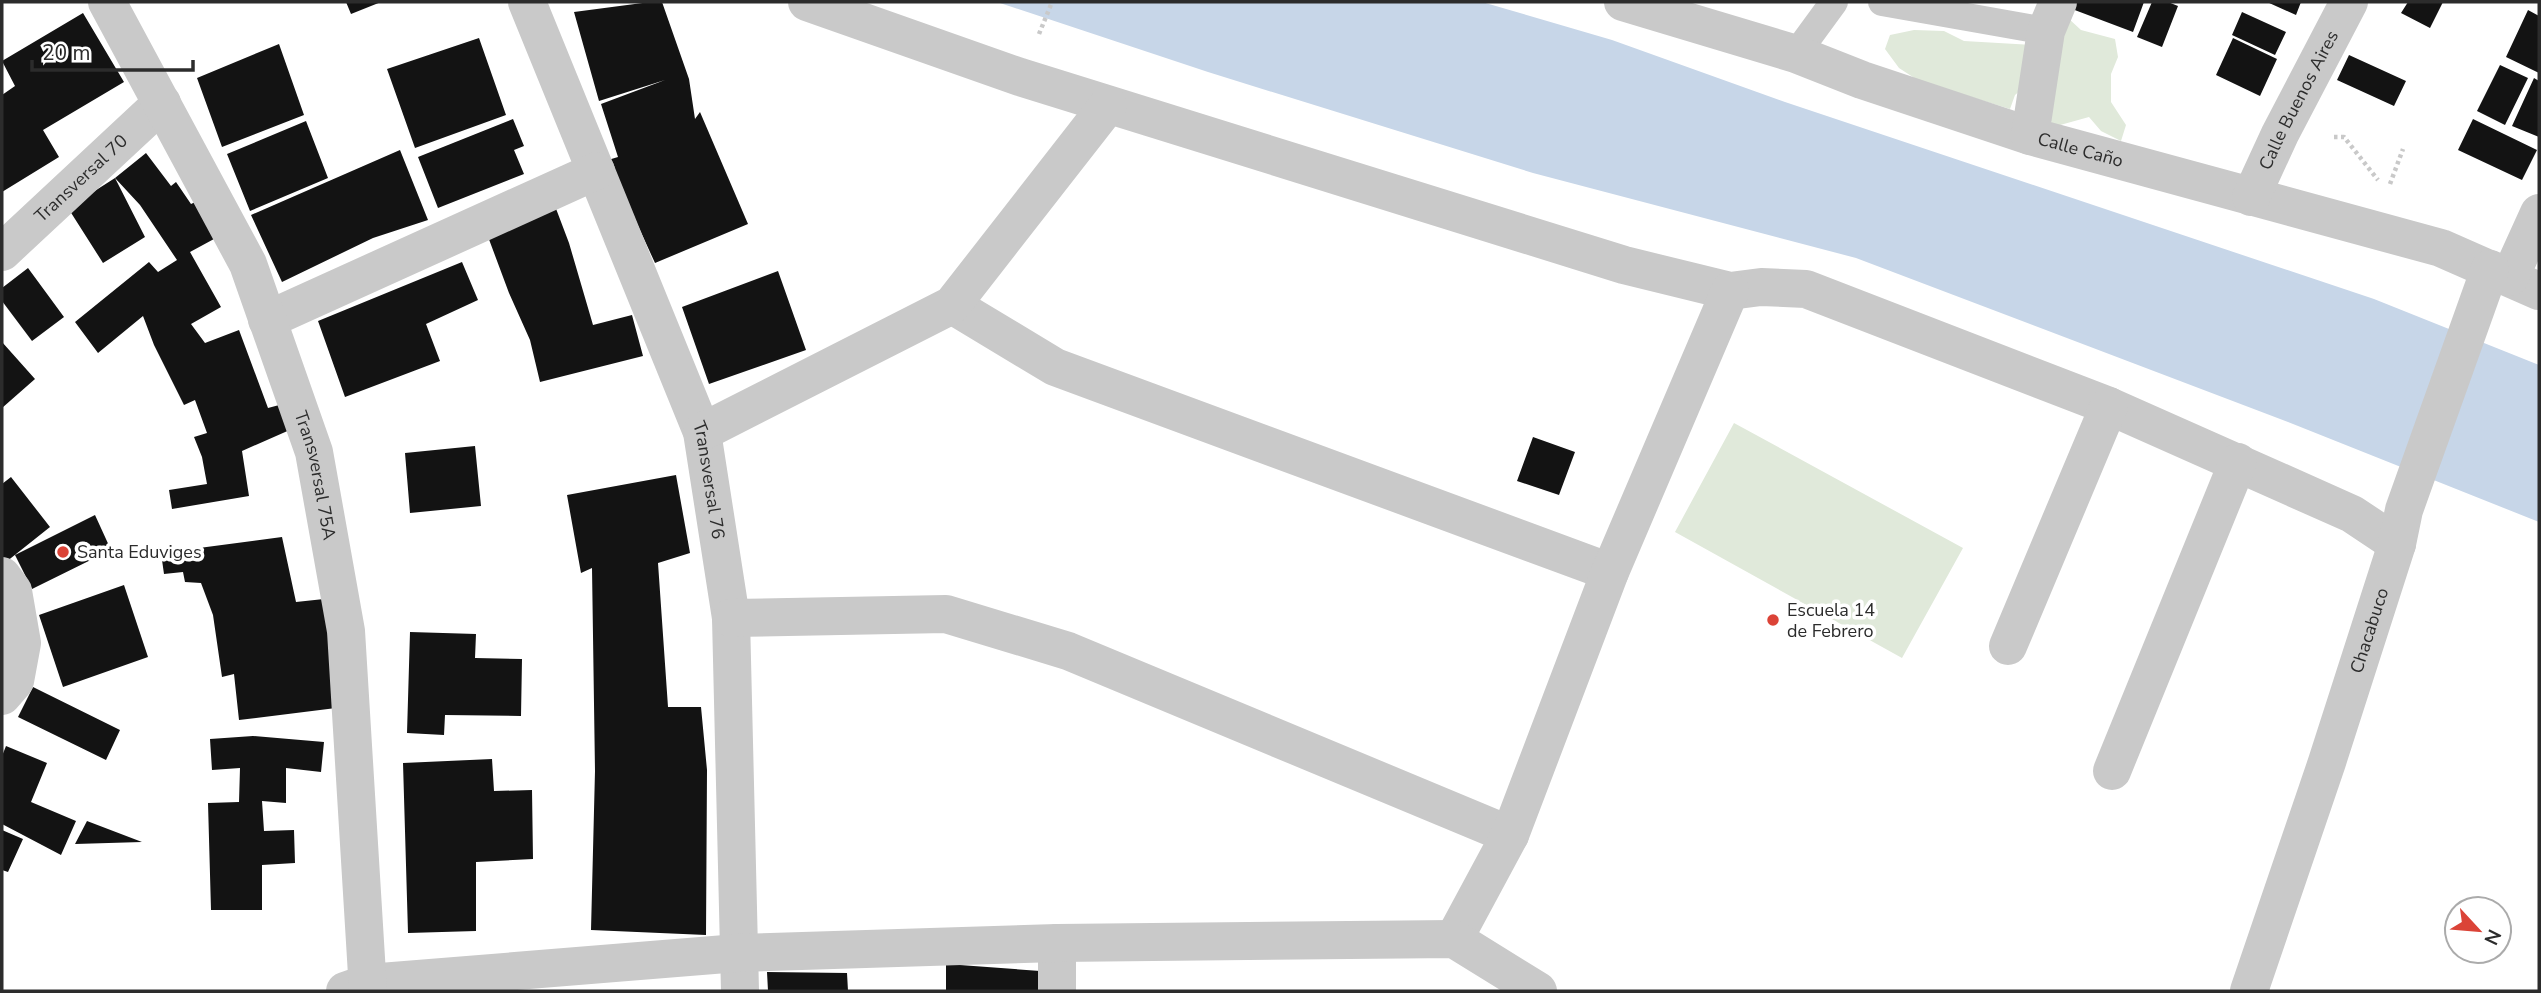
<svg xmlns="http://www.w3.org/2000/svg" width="2541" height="993" font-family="'Nunito Sans',sans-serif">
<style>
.green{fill:#e0e9da}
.water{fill:#c7d6e8}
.building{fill:#131313}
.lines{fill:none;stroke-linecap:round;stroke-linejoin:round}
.path{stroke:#c9c9c9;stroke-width:4.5;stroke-dasharray:3.5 3.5;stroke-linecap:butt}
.service{stroke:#c9c9c9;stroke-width:28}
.minor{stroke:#c9c9c9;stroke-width:38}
.tertiary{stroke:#c9c9c9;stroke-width:38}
.poi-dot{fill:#db4337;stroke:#fff;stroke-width:2.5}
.labels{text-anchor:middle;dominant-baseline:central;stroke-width:7;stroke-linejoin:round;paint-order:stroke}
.street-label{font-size:18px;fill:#2c2c2c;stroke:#fff}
.poi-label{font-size:18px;fill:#2c2c2c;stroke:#fff;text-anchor:start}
</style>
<rect width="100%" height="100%" fill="#fff"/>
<path class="green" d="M 2068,18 L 2081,30 L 2115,39 L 2118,57 L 2111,74 L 2111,102 L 2126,125 L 2121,141 L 2101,131 L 2089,117 L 2053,127 C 2041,97 2058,47 2068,18 Z
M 1914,30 L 1944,31 L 1964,41 L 2033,45 L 2029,83 L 2015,95 L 2010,109 L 1919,81 L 1899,68 L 1885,49 L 1890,35 Z
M 1734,423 L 1963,548 L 1902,658 L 1675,532 Z"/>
<path class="water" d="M 997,2 L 1482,2 L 1612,40 L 1785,102 L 2374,299 L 2539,365 L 2539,522 L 2288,422 L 1856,258 L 1533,173 L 1208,72 Z"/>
<path class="building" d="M 346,2 L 381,2 L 351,14 Z
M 650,2 L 662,2 L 689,79 L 695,119 L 700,112 L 748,224 L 655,263 L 608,160 L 618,157 L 601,104 L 665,80 L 599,101 L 574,12 Z
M 2075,2 L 2144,2 L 2133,32 L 2072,9 Z
M 2152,2 L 2168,2 L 2178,6 L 2162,47 L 2137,37 Z
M 2267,2 L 2301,2 L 2296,15 Z
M 2408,2 L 2443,2 L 2430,28 L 2401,13 Z
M 2528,10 L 2539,16 L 2539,73 L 2506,57 Z
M 2242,12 L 2286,32 L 2275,55 L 2232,35 Z
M 83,13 L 124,82 L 43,130 L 59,157 L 2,192 L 2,95 L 15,86 L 2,61 Z
M 479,38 L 506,115 L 415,148 L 387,69 Z
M 2233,38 L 2277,59 L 2260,96 L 2216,75 Z
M 279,44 L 304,115 L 222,147 L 197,78 Z
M 2349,55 L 2406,81 L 2394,106 L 2337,80 Z
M 2500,65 L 2528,78 L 2505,125 L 2477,111 Z
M 2534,78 L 2539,81 L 2539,137 L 2512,126 Z
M 513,119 L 524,146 L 514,150 L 524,174 L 438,208 L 418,157 Z
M 2473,119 L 2537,150 L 2522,180 L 2458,150 Z
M 306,121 L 328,178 L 250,211 L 227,154 Z
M 400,150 L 428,220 L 373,238 L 282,282 L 251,215 Z
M 146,153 L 171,186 L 176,182 L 191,204 L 206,197 L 225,233 L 190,252 L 221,307 L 191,324 L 205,343 L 239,330 L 268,408 L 283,404 L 292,429 L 242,451 L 249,496 L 172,509 L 169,490 L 207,484 L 202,457 L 194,437 L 207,433 L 195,400 L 184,405 L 154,345 L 143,316 L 98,353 L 75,322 L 149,262 L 158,272 L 177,260 L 140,205 L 115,178 L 145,237 L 103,263 L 68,208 L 115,178 Z
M 555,206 L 569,243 L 593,325 L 632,315 L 643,356 L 540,382 L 530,340 L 509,293 L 487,234 Z
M 462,262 L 478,300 L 426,324 L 440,361 L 345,397 L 318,321 Z
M 28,268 L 64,317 L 32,341 L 2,301 L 2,288 Z
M 778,271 L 806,350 L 709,384 L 682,307 Z
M 2,342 L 35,379 L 2,408 Z
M 1533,437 L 1575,452 L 1559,495 L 1517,481 Z
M 475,446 L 481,506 L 410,513 L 405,453 Z
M 676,475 L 690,553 L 658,563 L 668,707 L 701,707 L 707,770 L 706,935 L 591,930 L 595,771 L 592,568 L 581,573 L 567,495 Z
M 11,477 L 50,527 L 6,562 L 2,557 L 2,484 Z
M 95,515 L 111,550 L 32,589 L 15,555 Z
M 282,537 L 296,602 L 324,599 L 336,708 L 239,720 L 234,674 L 222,677 L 213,615 L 201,583 L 185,582 L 183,572 L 164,574 L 161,553 Z
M 124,585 L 148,657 L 63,687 L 39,615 Z
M 410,632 L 476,634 L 475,658 L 522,659 L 521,716 L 445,715 L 444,735 L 407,733 Z
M 33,687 L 120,730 L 106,760 L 18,717 Z
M 253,736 L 324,742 L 321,772 L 286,768 L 286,803 L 262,801 L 264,831 L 294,830 L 295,863 L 262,865 L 262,910 L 211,910 L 208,803 L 239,802 L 240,768 L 212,770 L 210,739 Z
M 6,746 L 47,763 L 31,802 L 76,821 L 61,855 L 2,824 L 2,756 Z
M 492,759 L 494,791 L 532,790 L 533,859 L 476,862 L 476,931 L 408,933 L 403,763 Z
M 87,821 L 142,842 L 75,844 Z
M 2,830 L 23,839 L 8,872 L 2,870 Z
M 946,964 L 1040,971 L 1039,991 L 946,991 Z
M 767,972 L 847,973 L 848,991 L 768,991 Z"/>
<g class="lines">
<path class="path" d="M 1039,34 L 1052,2
M 2334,137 L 2344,137 L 2378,180
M 2390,184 L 2403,149"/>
<path class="service" d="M 1882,2 L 2046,31
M 1796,54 L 1834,2"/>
<g class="minor">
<path id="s1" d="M 527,2 L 702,432 L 731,618 L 740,991"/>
<path d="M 807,2 L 1020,77 L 1624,265 L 1730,291 L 1761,287 L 1806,289 L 2109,406 L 2352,514 L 2397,544"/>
<path id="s2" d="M 1623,2 L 1796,54 L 1862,80 L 2030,136 L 2441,248 L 2539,291"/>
<path d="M 2030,136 L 2046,31 L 2058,2"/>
<path id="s3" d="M 2251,197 L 2280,134 L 2349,2"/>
<path id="s4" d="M 2,252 L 162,103"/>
<path d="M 2510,277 L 2539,213"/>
<path d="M 952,305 L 1055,367 L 1610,572"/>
<path d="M 267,320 L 596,171"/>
<path d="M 702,432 L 952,305 L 1108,105"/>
<path d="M 2,576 L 13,591 L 22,643 L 15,681 L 2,696"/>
<path d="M 731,618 L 946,614 L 1068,651 L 1510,835"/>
<path d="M 2008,646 L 2109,406"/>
<path d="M 2112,771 L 2238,462"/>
<path d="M 1454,939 L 1510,835 L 1610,572 L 1730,291"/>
<path d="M 1057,943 L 1057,991"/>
<path d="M 345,991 L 368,983 L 738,953 L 1057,943 L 1454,939 L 1538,991"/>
<path id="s5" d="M 2249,991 L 2327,762 L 2397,544 L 2404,510 L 2490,269"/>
</g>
<path class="tertiary" id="s6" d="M 107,2 L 248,264 L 314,452 L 346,631 L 368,991"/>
</g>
<g class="poi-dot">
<circle cx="63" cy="552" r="7"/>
<circle cx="1773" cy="620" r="7"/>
</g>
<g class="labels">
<g class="street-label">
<text stroke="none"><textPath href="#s3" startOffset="108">Calle Buenos Aires</textPath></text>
<text stroke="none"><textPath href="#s2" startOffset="481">Calle Caño</textPath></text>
<text stroke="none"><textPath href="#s4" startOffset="108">Transversal 70</textPath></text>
<text stroke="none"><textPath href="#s6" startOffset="520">Transversal 75A</textPath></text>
<text stroke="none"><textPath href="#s1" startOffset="513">Transversal 76</textPath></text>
<text stroke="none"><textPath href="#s5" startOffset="380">Chacabuco</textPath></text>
</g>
<g class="poi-label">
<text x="77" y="552">Santa Eduviges</text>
<text x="1787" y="610">Escuela 14<tspan x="1787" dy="21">de Febrero</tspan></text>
</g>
</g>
<rect width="2541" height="993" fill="none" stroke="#2c2c2c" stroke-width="7"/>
<g transform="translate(2478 930) rotate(116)"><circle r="33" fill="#ffffff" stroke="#ababab" stroke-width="2"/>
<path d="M0-5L12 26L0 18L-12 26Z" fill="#db4337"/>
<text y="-10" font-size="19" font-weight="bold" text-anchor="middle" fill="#2c2c2c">N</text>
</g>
<path d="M32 60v10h161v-10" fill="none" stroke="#2c2c2c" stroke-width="3.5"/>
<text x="42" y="60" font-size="21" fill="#2c2c2c" stroke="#ffffff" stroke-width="5" paint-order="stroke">20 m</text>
</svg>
